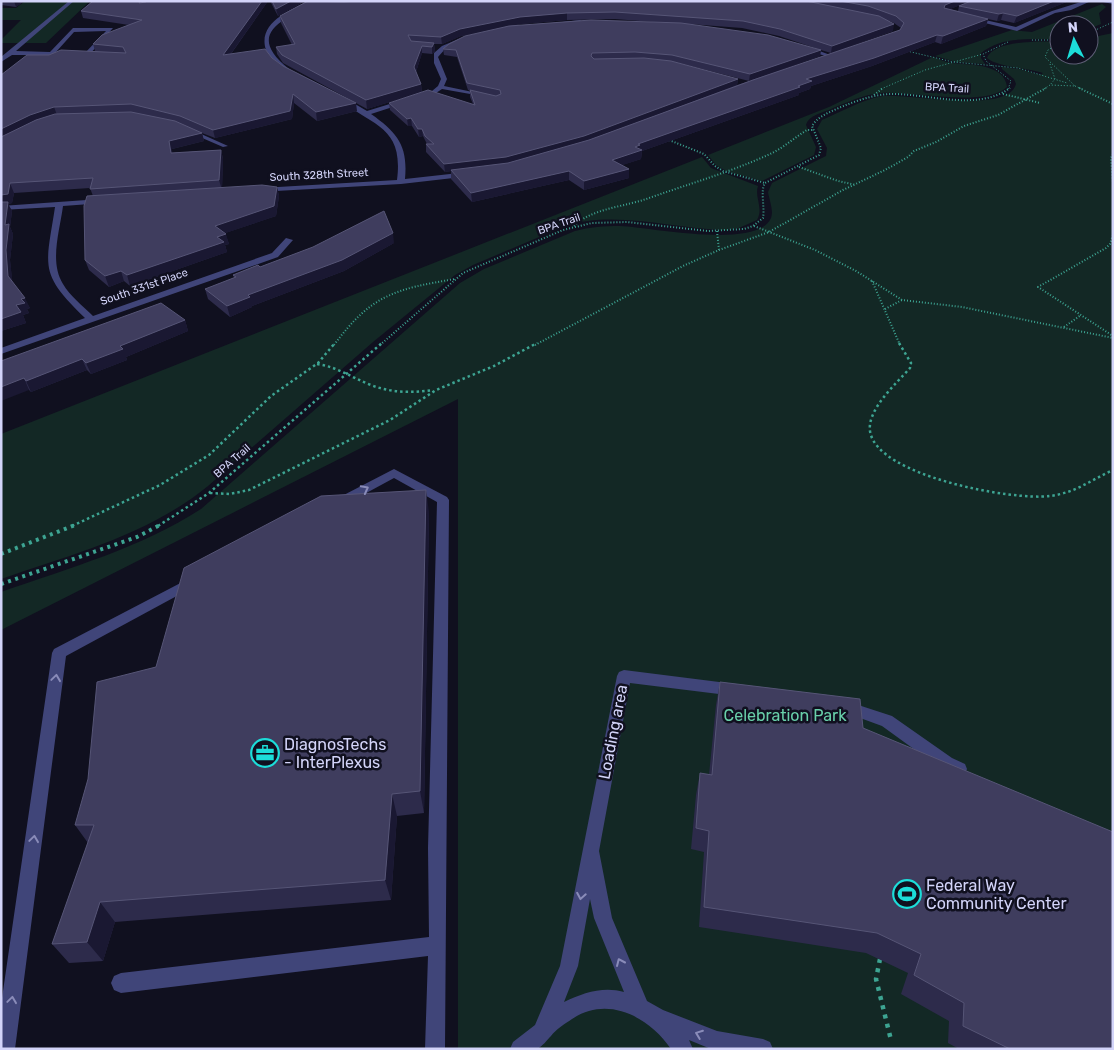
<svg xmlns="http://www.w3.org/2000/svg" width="1114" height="1050" font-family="Rubik,sans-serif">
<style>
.green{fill:#132825}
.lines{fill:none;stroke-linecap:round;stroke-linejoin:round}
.path-far4{stroke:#3da492;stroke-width:1;stroke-dasharray:1 2;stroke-linecap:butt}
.path-far3{stroke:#3da492;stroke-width:2;stroke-dasharray:1 2;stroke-linecap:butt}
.path-far2{stroke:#3da492;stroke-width:2.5;stroke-dasharray:2.5 3;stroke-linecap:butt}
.path-far1{stroke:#3da492;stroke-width:4;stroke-dasharray:3 4.5;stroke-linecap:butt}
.path{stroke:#3da492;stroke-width:4.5;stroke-dasharray:4 5.5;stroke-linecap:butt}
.minor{fill:#404579;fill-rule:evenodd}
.wall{fill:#2d2b4b;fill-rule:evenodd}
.shaded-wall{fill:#1a1832}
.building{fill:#3f3d5e;stroke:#565576}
.oneway{stroke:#8a8cb9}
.labels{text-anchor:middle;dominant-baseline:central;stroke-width:5;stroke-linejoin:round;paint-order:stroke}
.far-street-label{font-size:11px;fill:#d3d4f9;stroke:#10101f}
.near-park-label{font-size:16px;fill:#69d0aa;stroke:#10101f}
.near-street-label{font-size:16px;fill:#d3d4f9;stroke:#10101f}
.near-poi-label{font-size:16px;fill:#d3d4f9;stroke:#10101f;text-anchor:start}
</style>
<rect width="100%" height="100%" fill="#10101f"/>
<path class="green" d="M 25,1 L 90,1 L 46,43 L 1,43 L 1,40 L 21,20 L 1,20 L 1,8 L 16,8 Z
M 1102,4 L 1106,7 L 1099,13 L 1101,24 L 1089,29 L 1089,25 L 1059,25 L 1059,39 C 1032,40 1003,35 981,53 L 981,58 L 985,64 L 956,62 L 935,56 L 1012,30 L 1032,32 Z
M 1113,33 L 1113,1049 L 458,1049 L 458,399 L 1,630 L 1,592 C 69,568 141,548 201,509 L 460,283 L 484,269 L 575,231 C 590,227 604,226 620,226 C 649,227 758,250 771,218 C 774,211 769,199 768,192 L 772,183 L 826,156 L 827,148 L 817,129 L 822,120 C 841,112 863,99 883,96 C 907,93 1008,115 1016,84 L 1014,79 L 1002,69 L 1002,67 L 1019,69 L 1040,75 L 1043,73 C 1028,68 997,67 987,58 C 993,40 1043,41 1059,42 L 1059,55 L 1089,55 L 1089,38 Z
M 933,57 C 939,59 945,62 952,63 C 968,65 1005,63 1007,87 C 985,108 913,91 882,93 C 864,94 848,102 831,109 C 822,113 809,115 806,125 L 816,147 L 814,155 L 762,181 L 726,171 L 716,165 L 708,155 L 829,107 Z
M 702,157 L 711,168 L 758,186 C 754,197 764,208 757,220 L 739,228 L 724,230 C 672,229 616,210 565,226 L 473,265 L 455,275 L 373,342 L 208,486 C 148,535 73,554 1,579 L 1,434 Z"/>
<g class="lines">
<path class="path-far4" d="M 1089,33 L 1113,22
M 1032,40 L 1059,40
M 1008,42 L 983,54 L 986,61 L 1011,81 L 1008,89
M 907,51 L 953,62 L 1018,68 L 1067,83
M 1050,64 L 1055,79 L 1050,85
M 1075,86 L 1082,89
M 881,89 L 925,70 L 983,54
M 1044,89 L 1050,85 L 1075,86 L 1045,57 L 1048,50 L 1059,43"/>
<path class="path-far3" d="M 1079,88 L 1113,104
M 1003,94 L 1040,103
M 874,95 L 883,88
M 669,140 L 704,154 L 715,166 L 723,171 L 765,183
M 1113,154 L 1111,158 L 1113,183
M 799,167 L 838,181 L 856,185
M 574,226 C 592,208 625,207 649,198 C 689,184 730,172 768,155 C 782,149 794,138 807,130 L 813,130
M 754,226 L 815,250 L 856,271 L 902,300 L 962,307 L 1113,338
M 717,231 L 719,250
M 1113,235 L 1110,244 L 1106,248 L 1038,287 L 1113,336
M 872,281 L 900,345
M 885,309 L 902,300
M 1064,327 L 1081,315
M 334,345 C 371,295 395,289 455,279
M 380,345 L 463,273 L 563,230 L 592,223 L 627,222 L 708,231 L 744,229 L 753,226 L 763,218 C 765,207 760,191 765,183 L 819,155 L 821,148 L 812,126 C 818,116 830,112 841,107 C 856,101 872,95 889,94 C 927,93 977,112 1010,88
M 535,345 L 683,266 L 719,250 L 769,232 L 843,190 L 885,170 L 908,157 L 914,151 L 936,142 L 964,126 L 998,115 L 1046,88"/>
<path class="path-far2" d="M 899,343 L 911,363 L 910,368 C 897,383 867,409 870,431 C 876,476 1013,501 1050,496 C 1075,493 1091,480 1113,470
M 317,364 C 338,367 352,378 371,385 C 391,393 413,393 433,390
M 210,493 L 230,494 L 249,490 L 390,420 L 436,390 L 494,366 L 537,343
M 72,526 L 160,485 L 209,455 L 271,396 L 318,363 L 335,343
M 158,526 L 209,493 L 382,343"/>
<path class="path-far1" d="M 1,554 L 75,525
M 1,584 L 137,537 L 160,525"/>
<path class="path" d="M 880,959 L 876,979 L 891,1040"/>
<path class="minor" d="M 69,1 L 74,1 L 16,51 L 50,52 L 73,28 L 113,28 L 89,55 L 84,54 L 106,31 L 74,32 L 56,52 L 67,52 L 69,55 L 12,55 L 1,62 L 1,57 Z
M 309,1 L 315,1 C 286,20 243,32 289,69 L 284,70 C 276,66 269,59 266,50 C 257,23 290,10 309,1 Z
M 1084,1 L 1091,1 L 1071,10 L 1055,13 L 1017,31 L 969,19 L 972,17 L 1016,27 L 1052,11 Z
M 1103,1 L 1113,1 L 1113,4 L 1103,2 Z
M 581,20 L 579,23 L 527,28 L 524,26 Z
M 459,39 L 464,40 L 446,48 L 438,57 L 447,79 L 444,86 L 487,95 L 487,97 L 442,89 L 436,93 L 371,114 C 398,133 408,146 405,179 L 468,172 L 471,172 L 471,176 L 401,184 L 258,192 L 257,190 L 261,188 L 397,180 C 404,125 372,127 338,98 L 343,97 L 367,111 L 432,91 L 438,86 L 441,79 L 434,63 L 434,53 L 442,46 Z
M 802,46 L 806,46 L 833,56 L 828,57 L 802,48 Z
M 186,129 L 190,129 L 228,146 L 223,147 L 186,131 Z
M 101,199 L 105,201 L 104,203 L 63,206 C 60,230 49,262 63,284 C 70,296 83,306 93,316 L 272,253 L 286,238 L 293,240 L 278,257 L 1,354 L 1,348 L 85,318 C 38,273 46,267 55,207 L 1,210 L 1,206 Z
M 394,469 L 447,497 L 449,500 L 445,1049 L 425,1049 L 428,956 L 121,993 L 114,990 L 111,983 L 114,976 L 121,973 L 429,937 L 428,848 L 437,502 L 394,478 L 346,504 L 338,504 L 336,501 L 338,498 Z
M 192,577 L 197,579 L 199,582 L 197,585 L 66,656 L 15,1049 L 1,1049 L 1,1005 L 52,653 L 54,649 Z
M 624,670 L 735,684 L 740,686 L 742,690 L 740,694 L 735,696 L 630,683 L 599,851 L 612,918 L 647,1001 L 663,1010 L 717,1031 L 763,1039 L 770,1042 L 773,1049 L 711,1049 L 689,1040 L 693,1049 L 671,1049 C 649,1017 608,995 572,1019 C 566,1023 555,1030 551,1036 C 547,1040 543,1046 537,1049 C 530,1050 517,1049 510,1049 L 513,1042 L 535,1025 L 560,966 L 617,676 L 619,672 ZM 590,899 L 594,918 L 624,992 C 603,986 583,993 564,1002 L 578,966 Z
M 846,701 L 892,716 L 952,758 L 965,764 L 967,769 L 965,774 L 959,776 L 940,768 L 882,726 L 841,711 L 838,707 L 841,703 Z"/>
</g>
<path class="wall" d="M 1,1 L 24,1 L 16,7 L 1,5 Z
M 93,1 L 145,1 L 144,2 L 268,1 L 231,54 L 272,58 L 283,66 L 357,111 L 317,121 L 294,103 L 292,119 L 215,138 L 202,133 L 204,141 L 172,149 L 172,153 L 221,150 L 223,159 L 222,188 L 277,187 L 279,196 L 276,216 L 225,233 L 229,244 L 225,245 L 227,252 L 130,286 L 124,281 L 109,287 L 89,270 L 85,260 L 93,196 L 90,188 L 14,193 L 12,203 L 8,204 L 12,211 L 10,227 L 13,234 L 10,260 L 12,281 L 30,308 L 27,309 L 29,313 L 23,315 L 26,323 L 1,331 L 1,75 L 49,55 L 95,51 L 93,44 L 129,25 L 83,18 L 81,11 Z
M 270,1 L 305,1 L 278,16 Z
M 308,1 L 970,1 L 950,9 L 958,11 L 959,6 L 971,1 L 1069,1 L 1014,23 L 1001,20 L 997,21 L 988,19 L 986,26 L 941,44 L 935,42 L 872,66 L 811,86 L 810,89 L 799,93 L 799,95 L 642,151 L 641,159 L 622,165 L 629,169 L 629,178 L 584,190 L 569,180 L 472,202 L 451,179 L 451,171 L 445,172 L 426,152 L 426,144 L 427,144 L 423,136 L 419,137 L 412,126 L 408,126 L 390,110 L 389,103 L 473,104 L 470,97 L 470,90 L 478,92 L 468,90 L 457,57 L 444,55 L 443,49 L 496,29 L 461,36 L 442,44 L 434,44 L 435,51 L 432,54 L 422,53 L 416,72 L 421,84 L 422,92 L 367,109 L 283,63 L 277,54 L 276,47 L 292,45 L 281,23 L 280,16 ZM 615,19 L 665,23 L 511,26 L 521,24 L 567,20 ZM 889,21 L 894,23 L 901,28 L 900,30 L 737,85 L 738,79 L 671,61 L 749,81 L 820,56 L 821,50 L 831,53 L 893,31 ZM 689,24 L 742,28 L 779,36 L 818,49 ZM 635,58 L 639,58 L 594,59 Z
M 394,243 L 344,271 L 252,306 L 252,307 L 230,317 L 208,299 L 205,289 L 234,278 L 233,275 L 260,267 Z
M 185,320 L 188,331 L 126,357 L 127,360 L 91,374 L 87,370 L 31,392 L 1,361 Z
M 429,512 L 424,813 L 397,816 L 391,900 L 115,922 L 103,961 L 69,963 L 52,944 L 88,843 L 75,825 Z
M 720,682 L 863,728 L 1113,1049 L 959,1049 L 948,1043 L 949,1021 L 901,994 L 908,973 L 866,953 L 699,927 L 704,852 L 691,849 L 696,795 L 700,773 L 709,775 L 716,705 Z"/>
<path class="shaded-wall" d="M 14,1 L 24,1 L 16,7 Z
M 262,1 L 268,1 L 225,62 L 223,55 Z
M 291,1 L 305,1 L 278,16 L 276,9 Z
M 955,1 L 970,1 L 943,12 L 945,5 Z
M 1054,1 L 1069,1 L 1014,23 L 1017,16 Z
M 567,13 L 567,20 L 521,24 L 461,36 L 442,44 L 441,37 L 460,29 L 520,17 Z
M 1003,13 L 1001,20 L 997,21 L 999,14 Z
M 988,19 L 986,26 L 941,44 L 943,36 Z
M 894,24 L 893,31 L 831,53 L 832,46 Z
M 937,35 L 935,42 L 872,66 L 811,86 L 810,89 L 799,93 L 799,95 L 642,151 L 641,159 L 611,169 L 612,160 L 635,147 L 638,144 L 798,86 L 806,79 Z
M 434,43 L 435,51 L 432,54 L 432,47 Z
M 422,46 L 422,53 L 415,75 L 414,67 Z
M 821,50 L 820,56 L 749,81 L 750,74 Z
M 738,79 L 737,85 L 583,143 L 507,164 L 445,172 L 444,164 Z
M 421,84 L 422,92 L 367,109 L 366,100 Z
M 293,94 L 294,103 L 292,119 L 215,138 L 213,130 Z
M 356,103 L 357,111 L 317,121 L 316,112 Z
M 54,107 L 57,115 L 1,140 L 1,129 L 30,115 Z
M 411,118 L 412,126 L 408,126 L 407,119 Z
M 418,129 L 422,129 L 423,136 L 419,137 Z
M 202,133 L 204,141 L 172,149 L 174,162 L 171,153 L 169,141 Z
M 221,150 L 223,159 L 222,190 L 219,180 Z
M 629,169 L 629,178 L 584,190 L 584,181 Z
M 569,171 L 569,180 L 472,202 L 471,193 Z
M 10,183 L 14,193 L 12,203 L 8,204 L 12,211 L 10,227 L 13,234 L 10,260 L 13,286 L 8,276 L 6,250 L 5,225 L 1,205 L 1,195 Z
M 277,187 L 279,196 L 276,216 L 217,236 L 215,226 Z
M 393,233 L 394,243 L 344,271 L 252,306 L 252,307 L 230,317 L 227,306 L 248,295 Z
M 226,234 L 229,244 L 225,245 L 227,252 L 130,286 L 127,275 Z
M 121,271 L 124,281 L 109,287 L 105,276 Z
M 25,298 L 30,308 L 27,309 L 29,313 L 23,315 L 26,323 L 1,331 L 1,319 L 16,305 L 21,299 Z
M 185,320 L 188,331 L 126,357 L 127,360 L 91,374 L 86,363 L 120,346 Z
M 82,359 L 87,370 L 31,392 L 26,381 Z
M 24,378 L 29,390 L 1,401 L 1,387 Z
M 426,490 L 429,512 L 424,813 L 420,791 Z
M 392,794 L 397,816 L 391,900 L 385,880 Z
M 100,902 L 115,922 L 103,961 L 87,942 Z"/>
<path class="building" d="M 93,1 L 140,1 L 139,3 L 146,2 L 146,1 L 262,1 L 223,55 L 265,49 L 272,58 L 283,66 L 356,103 L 316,112 L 293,94 L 290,111 L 213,130 L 180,116 L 131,104 L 54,107 L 30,115 L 1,129 L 1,75 L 27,55 L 49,55 L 61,50 L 126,53 L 123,47 L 93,44 L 102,35 L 142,20 L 81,11 Z
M 272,1 L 291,1 L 276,9 Z
M 308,1 L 344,2 L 357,1 L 806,1 L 879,16 L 894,24 L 832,46 L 780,29 L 743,21 L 615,12 L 567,13 L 520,17 L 460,29 L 441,37 L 408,35 L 411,41 L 434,43 L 432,47 L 422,46 L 414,67 L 421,84 L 366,100 L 282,55 L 276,47 L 295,44 L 280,16 Z
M 840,1 L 955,1 L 945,5 L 944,8 L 988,19 L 943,36 L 937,35 L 874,58 L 806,79 L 812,81 L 798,86 L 800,87 L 638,144 L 640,145 L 635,147 L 642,150 L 612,160 L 629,169 L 584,181 L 569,171 L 471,193 L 451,170 L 508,163 L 589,140 L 753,80 L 900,30 L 904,23 L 896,16 L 868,6 Z
M 971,1 L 1054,1 L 1017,16 L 1003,13 L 999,14 L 959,6 Z
M 591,20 L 681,23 L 768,35 L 821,50 L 750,74 L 672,55 L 635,52 L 592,53 L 591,56 L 594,59 L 644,58 L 671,61 L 738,79 L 584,136 L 506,157 L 444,164 L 426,144 L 434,144 L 425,136 L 422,129 L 418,129 L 411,118 L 407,119 L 389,103 L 428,90 L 475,105 L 470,90 L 496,96 L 501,94 L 500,90 L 467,83 L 456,50 L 443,49 L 449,44 L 465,36 L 509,26 Z
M 131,112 L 175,121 L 202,133 L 169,141 L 171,153 L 221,150 L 219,180 L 90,189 L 93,178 L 10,183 L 8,194 L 1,195 L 1,137 L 36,120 L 55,114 Z
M 262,185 L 277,187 L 274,206 L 215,226 L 226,234 L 217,237 L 224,242 L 127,275 L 121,271 L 105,276 L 85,260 L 84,206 L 87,196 Z
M 1,202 L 8,202 L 5,225 L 9,224 L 6,250 L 8,276 L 25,298 L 21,299 L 25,303 L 16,305 L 21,312 L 1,319 Z
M 384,211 L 393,233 L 342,260 L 248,295 L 250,297 L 227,306 L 205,289 L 236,277 L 233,275 L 258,265 L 260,267 L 313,247 Z
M 161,303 L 185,320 L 120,346 L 123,349 L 86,363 L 82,359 L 26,381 L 24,378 L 1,387 L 1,361 Z
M 426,490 L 420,791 L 392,794 L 385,880 L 100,902 L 87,942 L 52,944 L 94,825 L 75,825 L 88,779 L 97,682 L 156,667 L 184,568 L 321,496 Z
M 720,682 L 860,699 L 863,728 L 1113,832 L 1113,1049 L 1010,1049 L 963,1026 L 964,1003 L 914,975 L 921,954 L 877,933 L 704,907 L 709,831 L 696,828 L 700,773 L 712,775 Z"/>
<defs><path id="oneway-chevron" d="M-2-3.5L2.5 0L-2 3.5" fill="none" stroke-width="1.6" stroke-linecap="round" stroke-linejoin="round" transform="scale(1.25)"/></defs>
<g class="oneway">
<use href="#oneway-chevron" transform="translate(365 489) rotate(-28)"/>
<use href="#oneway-chevron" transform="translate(56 678) rotate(-82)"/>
<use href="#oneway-chevron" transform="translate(34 839) rotate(-82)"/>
<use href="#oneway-chevron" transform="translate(581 896) rotate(100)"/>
<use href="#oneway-chevron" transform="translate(620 962) rotate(-114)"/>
<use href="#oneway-chevron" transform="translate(12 1000) rotate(-82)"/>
<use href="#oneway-chevron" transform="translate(699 1034) rotate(-159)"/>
</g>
<defs>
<symbol id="office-ring" viewBox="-11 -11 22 22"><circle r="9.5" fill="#10101f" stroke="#1cddd9" stroke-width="1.5"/><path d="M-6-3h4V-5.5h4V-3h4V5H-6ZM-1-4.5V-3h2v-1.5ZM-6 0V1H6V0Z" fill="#1cddd9"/></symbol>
<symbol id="stadium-ring" viewBox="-11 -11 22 22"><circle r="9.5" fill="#10101f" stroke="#1cddd9" stroke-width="1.5"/><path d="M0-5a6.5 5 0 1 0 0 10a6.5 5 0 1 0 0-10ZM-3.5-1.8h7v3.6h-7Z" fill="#1cddd9"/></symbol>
</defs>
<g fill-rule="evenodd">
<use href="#office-ring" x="249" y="737" width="32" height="32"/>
<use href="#stadium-ring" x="891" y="878" width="32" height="32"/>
</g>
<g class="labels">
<g class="far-street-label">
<text transform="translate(947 88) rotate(3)">BPA Trail</text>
<text transform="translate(319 175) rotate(-3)">South 328th Street</text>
<text transform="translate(559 224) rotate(-19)">BPA Trail</text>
<text transform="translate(144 287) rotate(-19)">South 331st Place</text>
<text transform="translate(232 461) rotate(-41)">BPA Trail</text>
</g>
<g class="near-park-label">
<text x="785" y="715">Celebration Park</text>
</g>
<g class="near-street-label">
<text transform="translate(613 732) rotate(-79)">Loading area</text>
</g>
<g class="near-poi-label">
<text x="284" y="744">DiagnosTechs<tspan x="284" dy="18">- InterPlexus</tspan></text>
<text x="926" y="885">Federal Way<tspan x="926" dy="18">Community Center</tspan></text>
</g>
</g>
<rect width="1114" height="1050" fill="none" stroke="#d3d4f9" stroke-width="5"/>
<g transform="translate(1074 40) rotate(355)"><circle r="24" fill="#10101f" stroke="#5e5e76"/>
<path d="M0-4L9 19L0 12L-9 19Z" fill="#1cddd9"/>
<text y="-8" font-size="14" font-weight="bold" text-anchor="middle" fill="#d3d4f9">N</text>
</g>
</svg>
